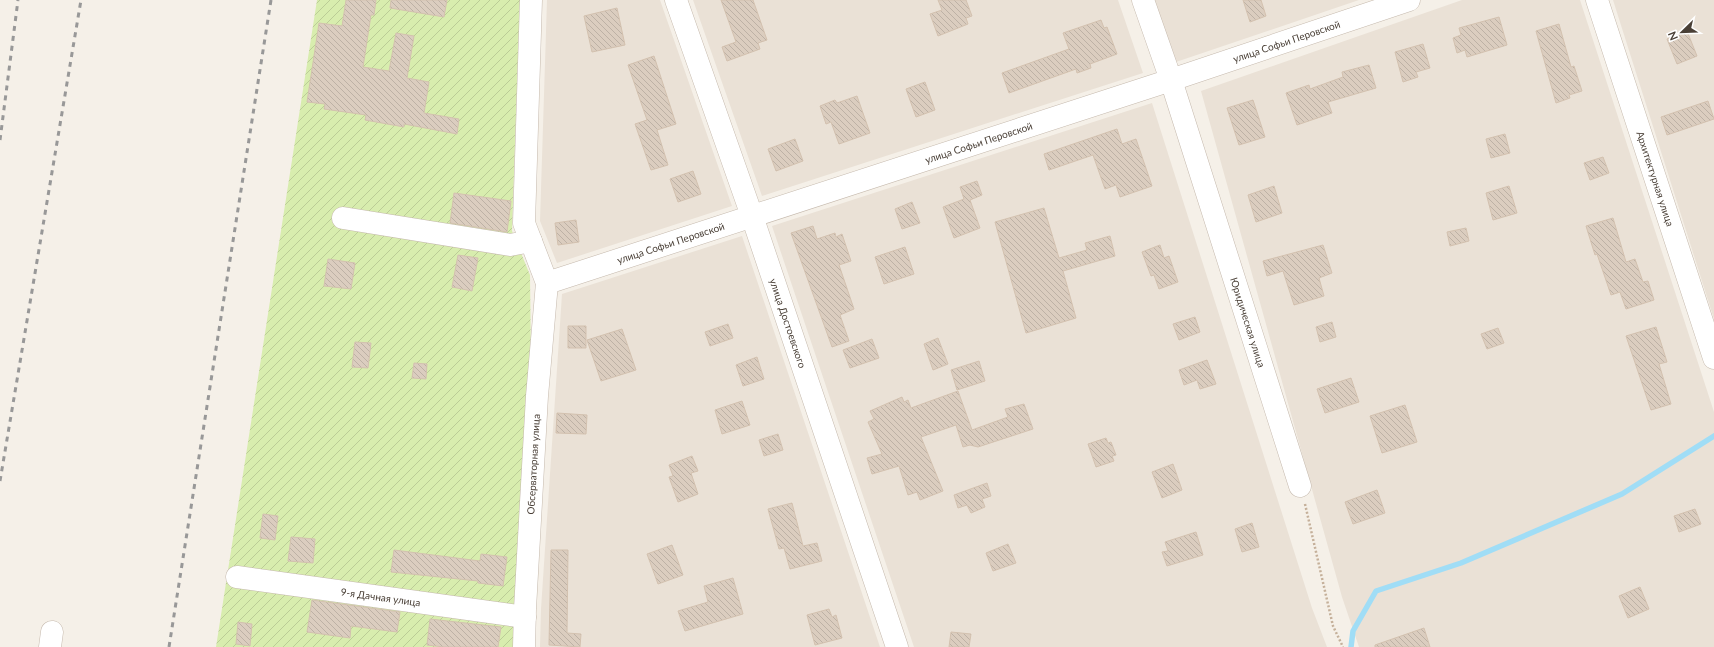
<svg xmlns="http://www.w3.org/2000/svg" width="1714" height="647" font-family="Lato,sans-serif">
<style>
.residential{fill:#eae1d6}
.garden{fill:url(#garden-furrows)}
.lines{fill:none;stroke-linecap:round;stroke-linejoin:round}
.stream{stroke:#a0ddf6;stroke-width:5.5}
.building{fill:url(#building-back-hatch);stroke:#d3c1af}
.minor-casing{stroke:#c5b9ad;stroke-width:23}
.path{stroke:#c5b09a;stroke-width:2.5;stroke-dasharray:2 2;stroke-linecap:butt}
.minor{stroke:#fff;stroke-width:22}
.rail{stroke:#989898;stroke-width:3;stroke-dasharray:5 5;stroke-linecap:butt}
.labels{text-anchor:middle;dominant-baseline:central;stroke-width:3;stroke-linejoin:round;paint-order:stroke}
.street-label{font-size:10px;fill:#493f36;stroke:#fff}
</style>
<defs>
<pattern id="garden-furrows" width="10" height="10" patternUnits="userSpaceOnUse"><rect width="10" height="10" fill="#d8edae"/><path d="M-1 1l2-2M0 10L10 0M9 11l2-2" fill="none" stroke="#bbcc96"/></pattern>
<pattern id="building-back-hatch" width="6" height="6" patternUnits="userSpaceOnUse"><rect width="6" height="6" fill="#dbcdbf"/><path d="M-1 5l2 2M0 0l6 6M5-1l2 2" fill="none" stroke="#bdb1a5"/></pattern>
</defs>
<rect width="100%" height="100%" fill="#f5f0e8"/>
<path class="residential" d="M 547,0 L 660,0 L 732,206 L 557,263 L 540,221 Z
M 693,0 L 1118,0 L 1143,73 L 762,196 Z
M 1151,0 L 1359,0 L 1173,63 Z
M 1462,0 L 1580,0 L 1714,412 L 1714,647 L 1359,647 L 1342,597 L 1201,91 Z
M 1613,0 L 1714,0 L 1714,319 Z
M 1152,103 L 1312,608 L 1327,647 L 914,647 L 772,226 Z
M 742,236 L 880,647 L 540,647 L 541,609 L 562,294 Z"/>
<path class="garden" d="M 317,0 L 520,0 L 512,231 L 530,275 L 531,366 L 518,647 L 216,647 Z"/>
<g class="lines">
<path class="stream" d="M 1351,647 L 1353,631 L 1376,591 L 1461,563 L 1622,494 L 1714,436"/>
</g>
<path class="building" d="M 346,0 L 376,0 L 374,15 L 371,15 L 363,67 L 389,71 L 396,33 L 414,36 L 407,78 L 429,82 L 424,113 L 459,119 L 457,134 L 404,124 L 404,127 L 365,120 L 366,115 L 324,109 L 325,104 L 307,102 L 319,23 L 342,26 Z
M 391,0 L 447,0 L 444,17 L 390,8 Z
M 721,0 L 753,0 L 767,40 L 758,43 L 760,49 L 727,61 L 722,47 L 736,42 Z
M 938,0 L 966,0 L 972,16 L 966,18 L 968,24 L 938,36 L 930,14 L 942,10 Z
M 1243,0 L 1261,0 L 1266,16 L 1250,22 Z
M 617,8 L 625,45 L 592,52 L 584,16 Z
M 1499,17 L 1507,45 L 1467,57 L 1465,50 L 1457,53 L 1453,38 L 1461,35 L 1459,28 Z
M 1101,20 L 1104,28 L 1107,27 L 1117,54 L 1090,64 L 1091,68 L 1077,73 L 1076,69 L 1009,93 L 1002,73 L 1069,49 L 1063,33 Z
M 1559,24 L 1571,67 L 1574,66 L 1582,91 L 1569,95 L 1570,98 L 1556,103 L 1536,31 Z
M 1687,31 L 1697,56 L 1677,64 L 1667,39 Z
M 1423,44 L 1430,68 L 1416,72 L 1418,77 L 1403,82 L 1395,52 Z
M 654,56 L 676,124 L 657,130 L 668,165 L 651,170 L 635,124 L 647,120 L 628,65 Z
M 1369,65 L 1376,88 L 1328,102 L 1332,113 L 1297,125 L 1286,93 L 1309,85 L 1310,89 L 1343,77 L 1342,72 Z
M 925,82 L 935,110 L 916,117 L 906,89 Z
M 857,96 L 870,133 L 839,144 L 831,122 L 826,124 L 820,106 L 835,100 L 837,103 Z
M 1253,100 L 1265,137 L 1239,145 L 1227,108 Z
M 1708,101 L 1714,119 L 1667,135 L 1661,117 Z
M 1117,129 L 1122,144 L 1136,139 L 1152,186 L 1120,197 L 1116,185 L 1105,189 L 1093,155 L 1049,170 L 1044,154 Z
M 1505,134 L 1510,153 L 1491,158 L 1486,139 Z
M 795,139 L 803,161 L 776,171 L 768,149 Z
M 1603,157 L 1609,173 L 1590,180 L 1584,163 Z
M 693,171 L 701,194 L 678,202 L 670,179 Z
M 977,181 L 982,195 L 970,200 L 980,228 L 954,238 L 943,207 L 964,199 L 960,187 Z
M 1274,186 L 1282,213 L 1256,222 L 1248,195 Z
M 1509,186 L 1517,213 L 1493,220 L 1486,193 Z
M 454,193 L 511,201 L 507,232 L 450,223 Z
M 912,202 L 920,223 L 902,229 L 895,209 Z
M 1044,208 L 1059,258 L 1087,250 L 1085,243 L 1110,236 L 1115,256 L 1063,271 L 1076,318 L 1026,333 L 995,222 Z
M 1613,218 L 1626,262 L 1635,259 L 1643,282 L 1648,281 L 1654,300 L 1626,309 L 1620,292 L 1611,295 L 1597,254 L 1595,255 L 1586,226 Z
M 576,220 L 579,242 L 558,245 L 555,223 Z
M 813,226 L 817,239 L 835,233 L 836,237 L 842,234 L 851,261 L 839,265 L 854,309 L 840,315 L 849,341 L 832,347 L 791,233 Z
M 1466,228 L 1469,241 L 1450,246 L 1447,232 Z
M 1160,245 L 1164,258 L 1169,256 L 1178,282 L 1159,289 L 1154,275 L 1151,276 L 1142,252 Z
M 1323,245 L 1332,273 L 1319,278 L 1324,296 L 1294,305 L 1283,271 L 1267,276 L 1263,261 Z
M 905,247 L 914,274 L 884,284 L 875,257 Z
M 458,255 L 478,258 L 472,291 L 452,287 Z
M 328,259 L 355,263 L 351,289 L 324,286 Z
M 1195,317 L 1200,332 L 1179,340 L 1173,324 Z
M 1332,322 L 1336,337 L 1320,342 L 1316,327 Z
M 728,324 L 733,338 L 710,346 L 705,332 Z
M 568,326 L 586,326 L 586,348 L 568,348 Z
M 1656,327 L 1667,362 L 1659,364 L 1671,404 L 1651,410 L 1626,336 Z
M 1498,328 L 1504,343 L 1487,349 L 1481,334 Z
M 622,329 L 636,370 L 601,381 L 587,340 Z
M 938,338 L 948,364 L 933,370 L 924,344 Z
M 872,339 L 879,358 L 850,368 L 843,350 Z
M 355,342 L 371,343 L 368,368 L 352,367 Z
M 757,357 L 764,379 L 743,386 L 736,365 Z
M 1207,360 L 1216,384 L 1200,389 L 1197,380 L 1184,385 L 1179,370 Z
M 979,361 L 985,381 L 957,390 L 951,370 Z
M 414,363 L 427,364 L 426,379 L 412,378 Z
M 1351,378 L 1359,402 L 1325,413 L 1317,389 Z
M 958,391 L 972,430 L 1008,417 L 1005,409 L 1024,404 L 1033,429 L 978,447 L 970,445 L 963,447 L 956,425 L 921,437 L 943,491 L 920,500 L 917,492 L 908,495 L 899,466 L 872,474 L 867,458 L 882,454 L 868,422 L 874,419 L 870,411 L 902,397 L 904,402 L 908,400 L 911,408 Z
M 742,401 L 750,425 L 722,434 L 715,410 Z
M 1405,405 L 1417,442 L 1382,453 L 1370,416 Z
M 557,413 L 587,415 L 586,434 L 556,433 Z
M 778,434 L 783,450 L 764,456 L 759,440 Z
M 1106,438 L 1108,443 L 1111,442 L 1116,455 L 1112,456 L 1114,461 L 1096,467 L 1088,444 Z
M 692,456 L 698,471 L 691,473 L 698,494 L 678,502 L 669,477 L 673,476 L 669,465 Z
M 1173,464 L 1182,490 L 1162,498 L 1152,472 Z
M 987,483 L 991,496 L 982,499 L 985,507 L 971,513 L 967,505 L 958,508 L 954,495 Z
M 1377,490 L 1385,513 L 1353,524 L 1345,502 Z
M 792,503 L 803,546 L 817,543 L 822,561 L 790,569 L 784,548 L 779,549 L 768,509 Z
M 1695,509 L 1701,524 L 1679,532 L 1674,516 Z
M 263,514 L 278,516 L 275,540 L 260,538 Z
M 1252,523 L 1259,547 L 1242,552 L 1235,529 Z
M 1196,532 L 1203,555 L 1167,566 L 1162,552 L 1168,551 L 1165,542 Z
M 291,537 L 315,539 L 313,563 L 288,561 Z
M 1008,544 L 1016,563 L 993,571 L 986,553 Z
M 672,545 L 683,575 L 658,584 L 647,554 Z
M 394,550 L 480,561 L 481,554 L 507,557 L 503,586 L 478,583 L 478,581 L 391,572 Z
M 551,550 L 568,550 L 567,633 L 581,634 L 580,647 L 549,645 Z
M 733,578 L 743,614 L 685,631 L 678,611 L 708,602 L 704,586 Z
M 1640,587 L 1649,609 L 1628,618 L 1619,596 Z
M 312,600 L 400,612 L 397,632 L 351,626 L 350,638 L 307,632 Z
M 829,609 L 832,617 L 836,615 L 842,638 L 815,645 L 807,615 Z
M 430,619 L 501,627 L 498,647 L 444,647 L 427,645 Z
M 238,622 L 252,624 L 250,646 L 236,644 Z
M 1424,628 L 1430,647 L 1375,647 L 1375,645 Z
M 951,632 L 971,634 L 969,647 L 949,647 Z"/>
<g class="lines">
<defs>
<g id="minor">
<path id="s1" d="M 676,0 L 752,216 L 897,647"/>
<path id="s2" d="M 1143,0 L 1171,80 L 1300,486"/>
<path id="s3" d="M 1597,0 L 1714,358"/>
<path d="M 343,218 L 510,245 L 531,241"/>
<path id="s4" d="M 547,283 L 1171,80 L 1409,0"/>
<path id="s5" d="M 237,577 L 525,617"/>
<path d="M 50,647 L 52,632"/>
<path id="s6" d="M 524,647 L 525,609 L 537,396 L 547,283 L 524,223 L 531,0"/>
</g>
</defs>
<use href="#minor" class="minor-casing"/>
<path class="path" d="M 1305,504 L 1333,626 L 1343,647"/>
<use href="#minor" class="minor"/>
<path class="rail" d="M 0,140 L 18,0
M 0,481 L 81,0
M 169,647 L 271,0"/>
</g>
<g class="labels">
<g class="street-label">
<text stroke="none"><textPath href="#s4" startOffset="778">улица Софьи Перовской</textPath></text>
<text stroke="none"><textPath href="#s4" startOffset="454">улица Софьи Перовской</textPath></text>
<text stroke="none"><textPath href="#s3" startOffset="188">Архитектурная улица</textPath></text>
<text stroke="none"><textPath href="#s4" startOffset="130">улица Софьи Перовской</textPath></text>
<text stroke="none"><textPath href="#s2" startOffset="339">Юридическая улица</textPath></text>
<text stroke="none"><textPath href="#s1" startOffset="342">улица Достоевского</textPath></text>
<text stroke="none"><textPath href="#s6" startOffset="183">Обсерваторная улица</textPath></text>
<text stroke="none"><textPath href="#s5" startOffset="145">9-я Дачная улица</textPath></text>
</g>
</g>
<g transform="translate(1682 32) rotate(247)" stroke="#ffffff" stroke-width="3" paint-order="stroke">
<path d="M0-3L7 15L0 10L-7 15Z" fill="#493f36"/>
<text y="-6" font-size="11" font-weight="bold" text-anchor="middle" fill="#493f36">N</text>
</g>
</svg>
